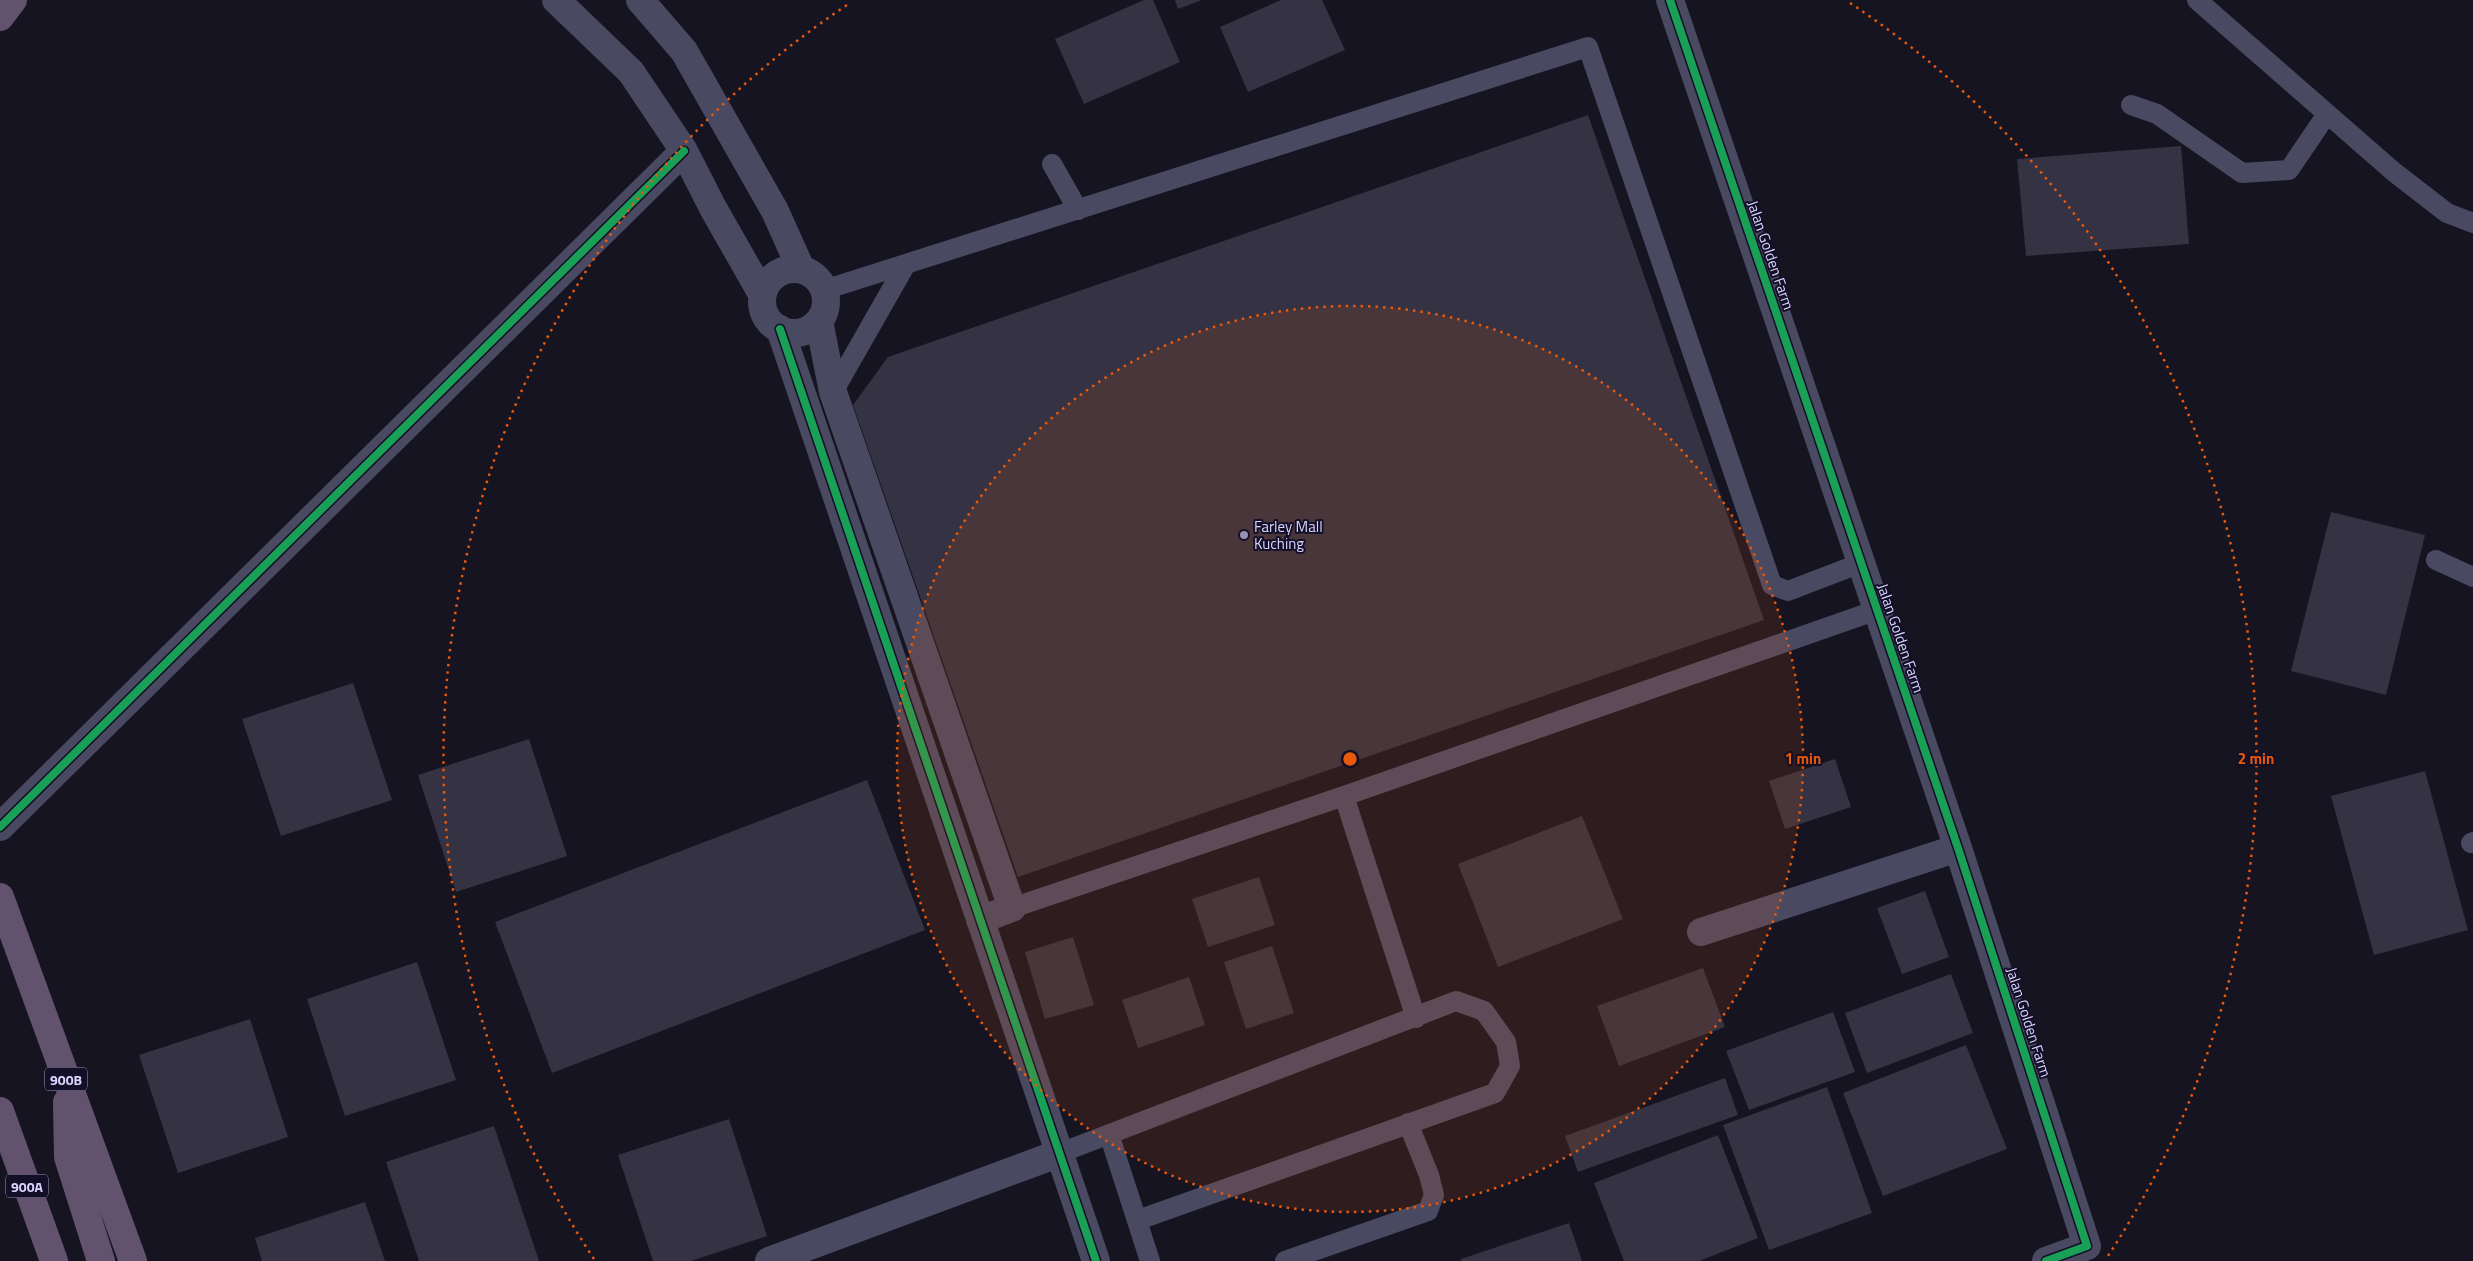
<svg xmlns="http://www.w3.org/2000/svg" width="2473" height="1261" font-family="'Titillium Web',sans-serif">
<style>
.building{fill:#343243}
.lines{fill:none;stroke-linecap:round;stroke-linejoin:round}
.service{stroke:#4a4962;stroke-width:20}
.minor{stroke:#4a4962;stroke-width:28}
.trunk{stroke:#62526e;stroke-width:28}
.cycleway-casing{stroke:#130f26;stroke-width:11}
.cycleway{stroke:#1a9f57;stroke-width:8}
.ring{fill:none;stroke:#e8590c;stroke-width:2.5;stroke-dasharray:2.5 5}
.poi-dot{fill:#9591b1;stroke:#130f26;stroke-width:2}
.labels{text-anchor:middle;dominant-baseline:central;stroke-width:4;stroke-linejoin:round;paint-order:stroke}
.shield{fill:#130f26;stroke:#9e99be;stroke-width:1}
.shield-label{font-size:14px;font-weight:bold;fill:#d9d4ff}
.street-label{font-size:15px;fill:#d9d4ff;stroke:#130f26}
.poi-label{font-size:15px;fill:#d9d4ff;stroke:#130f26;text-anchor:start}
.centre{fill:#e8590c;stroke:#130f26;stroke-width:2.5}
.ring-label{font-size:15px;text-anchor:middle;font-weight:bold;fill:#e8590c;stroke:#130f26;stroke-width:4;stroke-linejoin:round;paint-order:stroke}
</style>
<rect width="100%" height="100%" fill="#161421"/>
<path class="building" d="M 1144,0 L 1153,0 L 1180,62 L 1084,104 L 1055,39 Z
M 1175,0 L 1202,0 L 1178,9 Z
M 1281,0 L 1322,0 L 1345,50 L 1248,92 L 1220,27 Z
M 1588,115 L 1764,620 L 1018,877 L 853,405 L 888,357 Z
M 2181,146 L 2189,244 L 2026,256 L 2017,159 Z
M 2331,512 L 2425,535 L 2386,695 L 2291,671 Z
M 353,683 L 392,800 L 281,836 L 242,719 Z
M 529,739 L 567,856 L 456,892 L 418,775 Z
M 1835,759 L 1851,807 L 1785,829 L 1769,781 Z
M 2425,771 L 2468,930 L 2374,955 L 2331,796 Z
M 867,780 L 925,930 L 552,1073 L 495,922 Z
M 1582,816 L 1623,919 L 1498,967 L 1458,864 Z
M 1259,877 L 1275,925 L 1208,947 L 1192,899 Z
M 1925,891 L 1949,957 L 1902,974 L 1877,908 Z
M 1073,937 L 1094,1005 L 1045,1019 L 1025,952 Z
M 1272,946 L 1294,1013 L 1246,1029 L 1224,962 Z
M 417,962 L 456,1080 L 345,1116 L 307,999 Z
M 1703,968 L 1725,1027 L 1619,1066 L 1597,1006 Z
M 1951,974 L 1973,1033 L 1867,1073 L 1845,1013 Z
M 1189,977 L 1205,1025 L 1138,1048 L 1122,1000 Z
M 1833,1012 L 1855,1072 L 1749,1110 L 1726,1051 Z
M 250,1019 L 288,1137 L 178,1173 L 139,1055 Z
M 1966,1045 L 2007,1149 L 1883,1196 L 1843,1093 Z
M 1725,1078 L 1738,1115 L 1578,1172 L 1565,1136 Z
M 1827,1087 L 1872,1213 L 1769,1250 L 1723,1125 Z
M 729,1119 L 767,1236 L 691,1261 L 653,1261 L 618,1155 Z
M 494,1126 L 539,1261 L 419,1261 L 386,1162 Z
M 1718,1135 L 1758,1238 L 1699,1261 L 1624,1261 L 1594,1183 Z
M 365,1202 L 385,1261 L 262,1261 L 255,1238 Z
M 1569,1223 L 1582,1261 L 1461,1261 L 1461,1259 Z"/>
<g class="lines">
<path class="service" d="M 2197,0 L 2394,172 L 2447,213 L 2473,223
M 2131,105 L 2157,114 L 2242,173 L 2289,170 L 2327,114
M 1052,164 L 1078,210
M 824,290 L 1588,47 L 1772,585 L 1788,591 L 1861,563
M 833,392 L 906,264
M 2436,560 L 2473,577
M 1344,796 L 1416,1018
M 2471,843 L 2473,842
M 1012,908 L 1344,796 L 1877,610
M 1109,1134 L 1150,1261
M 1060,1153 L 1456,1001 L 1484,1011 L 1506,1042 L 1510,1066 L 1495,1093 L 1138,1220
M 1285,1261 L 1428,1211 L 1434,1195 L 1429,1175 L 1408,1123"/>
<path class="minor" d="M 556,0 L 631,72 L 684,151 L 713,208 L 762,294
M 640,0 L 684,51 L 775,211 L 801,269
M 1670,0 L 1958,848 L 2087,1246 L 2046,1261
M762 301a32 32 0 1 1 64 0a32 32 0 1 1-64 0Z
M 819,321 L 833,392 L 1012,908 L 980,920
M 780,329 L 1096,1261
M 0,827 L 684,151
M 1701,932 L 1958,848
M 769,1261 L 1060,1153"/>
<path class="trunk" d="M 0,17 L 13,0
M 0,897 L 133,1261
M 67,1102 L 68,1157 L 101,1261
M 0,1111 L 54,1261"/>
<defs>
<path id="cycleway" d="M 1670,0 L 1958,848 L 2087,1246 L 2046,1261
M 780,329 L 1096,1261
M 0,827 L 684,151"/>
</defs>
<use href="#cycleway" class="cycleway-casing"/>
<use href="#cycleway" class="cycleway"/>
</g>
<circle cx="1350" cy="759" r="453" fill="#e8590c" fill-opacity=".12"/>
<g class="ring">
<circle cx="1350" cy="759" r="453"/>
<path d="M594 1259A906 906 0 0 1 850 3M1850 3A906 906 0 0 1 2106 1259"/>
</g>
<circle class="poi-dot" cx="1244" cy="535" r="5"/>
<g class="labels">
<g class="shield">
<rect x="45" y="1067.5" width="42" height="23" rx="4"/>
<rect x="6" y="1174.5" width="42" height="23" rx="4"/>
</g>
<g class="shield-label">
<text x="66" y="1079">900B</text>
<text x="27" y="1186">900A</text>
</g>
<g class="street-label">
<text transform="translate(1771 255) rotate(71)">Jalan Golden Farm</text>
<text transform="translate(1901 638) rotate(71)">Jalan Golden Farm</text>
<text transform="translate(2029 1022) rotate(72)">Jalan Golden Farm</text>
</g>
<g class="poi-label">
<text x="1254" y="526">Farley Mall<tspan x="1254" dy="17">Kuching</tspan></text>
</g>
</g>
<circle cx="1350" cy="759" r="8" class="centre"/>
<g class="ring-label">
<text x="1803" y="764">1 min</text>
<text x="2256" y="764">2 min</text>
</g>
</svg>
